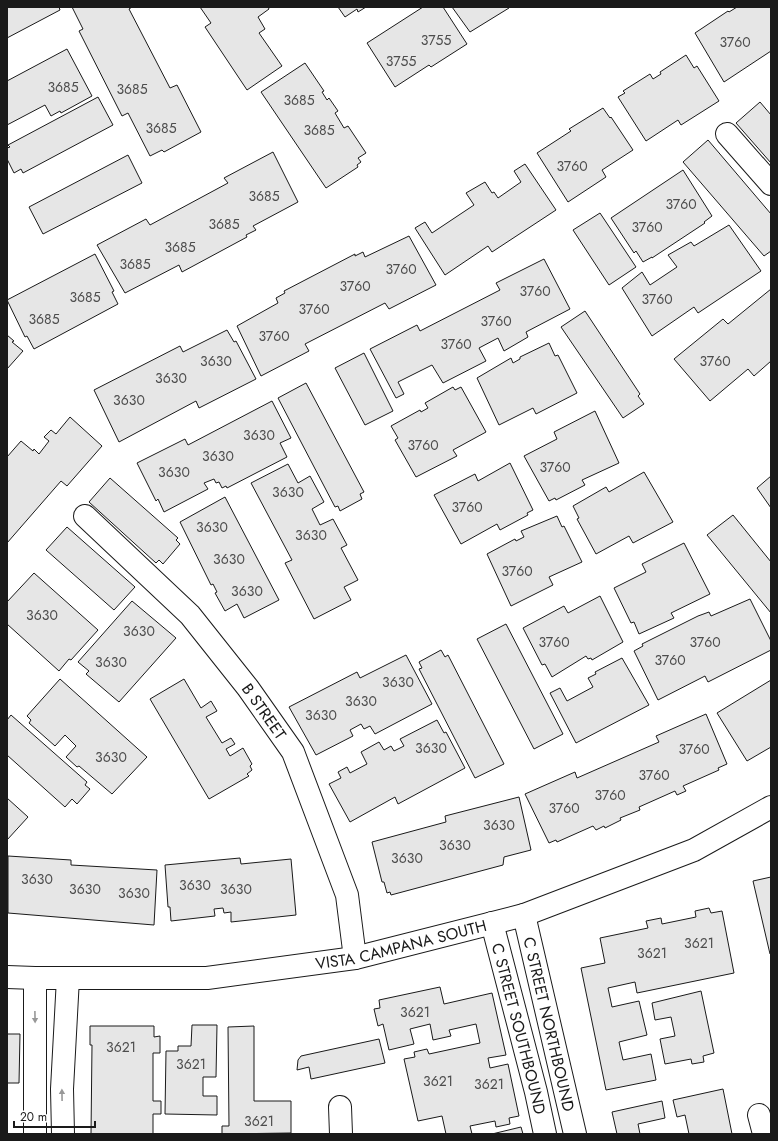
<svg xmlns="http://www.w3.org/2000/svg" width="778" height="1141" font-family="Jost,sans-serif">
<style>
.building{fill:#e6e6e6;stroke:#1a1a1a}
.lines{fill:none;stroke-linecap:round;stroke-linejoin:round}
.street-casing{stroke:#1a1a1a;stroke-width:24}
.secondary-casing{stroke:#1a1a1a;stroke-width:24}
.street{stroke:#fff;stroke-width:22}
.secondary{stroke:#fff;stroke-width:22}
.oneway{fill:#989898}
.labels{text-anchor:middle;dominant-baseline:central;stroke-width:3;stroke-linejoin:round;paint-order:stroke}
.number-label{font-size:14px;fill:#4d4d4d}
.street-label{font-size:16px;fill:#1a1a1a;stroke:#fff}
</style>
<rect width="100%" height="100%" fill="#fff"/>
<path class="building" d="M 7,7 L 59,7 L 60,10 L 7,38 Z
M 72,7 L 132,7 L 129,9 L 170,88 L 177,85 L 201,132 L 164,152 L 162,150 L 150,156 L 128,113 L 122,116 L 79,31 L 83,29 Z
M 200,7 L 268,7 L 269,9 L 258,17 L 265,29 L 259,33 L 282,66 L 247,90 L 205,27 L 211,23 Z
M 338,7 L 366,7 L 358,12 L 357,9 L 345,17 Z
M 423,7 L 443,7 L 467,44 L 431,67 L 429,65 L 395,87 L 367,43 Z
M 452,7 L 509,7 L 509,8 L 470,32 Z
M 737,7 L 771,7 L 771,51 L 724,82 L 695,33 L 728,11 L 729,12 Z
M 67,49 L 92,96 L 61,113 L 60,111 L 51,116 L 45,105 L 7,125 L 7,81 Z
M 686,55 L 694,68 L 697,66 L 719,101 L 681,125 L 678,120 L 646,141 L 618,97 L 625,93 L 623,91 L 650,74 L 653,79 L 661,74 L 660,72 Z
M 305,63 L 324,91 L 322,92 L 327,100 L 329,98 L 338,111 L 335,113 L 344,128 L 348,126 L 366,153 L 358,158 L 361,162 L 357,165 L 358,167 L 326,188 L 261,92 Z
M 98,97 L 113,125 L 23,173 L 21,169 L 14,173 L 7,159 L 7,148 L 10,147 L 8,145 Z
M 760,102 L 771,115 L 771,163 L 736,123 Z
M 603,108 L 610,118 L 611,117 L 633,150 L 602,170 L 606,177 L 568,202 L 537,153 L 571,131 L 569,129 Z
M 708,140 L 771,214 L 771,251 L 764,256 L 683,162 Z
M 273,152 L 298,202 L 253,226 L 256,230 L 246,235 L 247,237 L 182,272 L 179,265 L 125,293 L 97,245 L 146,219 L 150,225 L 228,183 L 224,178 Z
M 128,155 L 142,183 L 43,234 L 29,207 Z
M 525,164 L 556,210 L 492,252 L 488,246 L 445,275 L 415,228 L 425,222 L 432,233 L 474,205 L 466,193 L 485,182 L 492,193 L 494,192 L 498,198 L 521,182 L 514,171 Z
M 683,170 L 712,216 L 704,222 L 705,223 L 652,258 L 652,257 L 643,262 L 636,251 L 634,253 L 611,218 Z
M 600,213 L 636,267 L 609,285 L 573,230 Z
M 729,225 L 761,271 L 698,313 L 694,307 L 652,336 L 622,288 L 642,272 L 650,285 L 677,267 L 668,255 L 691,242 L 694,246 Z
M 409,236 L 436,285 L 389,309 L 385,303 L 305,344 L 309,351 L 261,376 L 237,326 L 278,303 L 276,298 L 285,293 L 284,291 L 355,254 L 355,256 L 363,252 L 365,257 Z
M 95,254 L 114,291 L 112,292 L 118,304 L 34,349 L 27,336 L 25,337 L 7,300 Z
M 544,259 L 570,309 L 526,332 L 528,337 L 504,351 L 498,338 L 479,348 L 486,361 L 443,383 L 432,365 L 398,382 L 404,394 L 396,398 L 370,349 L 417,325 L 420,331 L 500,290 L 496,283 Z
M 771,289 L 771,361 L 754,376 L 748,369 L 710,401 L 674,359 L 723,319 L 728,324 Z
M 585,311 L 640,394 L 638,396 L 644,404 L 623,418 L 561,327 Z
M 227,330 L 234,342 L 236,341 L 256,379 L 199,408 L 196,401 L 119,442 L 94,390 L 180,346 L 183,352 Z
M 7,335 L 14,341 L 12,342 L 23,351 L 7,369 Z
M 549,343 L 555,356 L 558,355 L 577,393 L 536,414 L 533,408 L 499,425 L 477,378 L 511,358 L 513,363 L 520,359 L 520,357 Z
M 364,353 L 393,411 L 365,425 L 335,368 Z
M 306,383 L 364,492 L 360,494 L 362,499 L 340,511 L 338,506 L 335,507 L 278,398 Z
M 453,387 L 455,390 L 461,387 L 486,432 L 453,450 L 457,456 L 416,477 L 395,440 L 398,438 L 391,426 L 420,410 L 421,412 L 428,408 L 425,403 Z
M 272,401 L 291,438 L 280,443 L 287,457 L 227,488 L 226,486 L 222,488 L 219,482 L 216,483 L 214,479 L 204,483 L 208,489 L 164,512 L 158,499 L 156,501 L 137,463 L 185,439 L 188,445 Z
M 595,411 L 619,463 L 582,480 L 585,485 L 556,500 L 555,498 L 549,501 L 524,456 L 557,439 L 554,432 Z
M 70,417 L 102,446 L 67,486 L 61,481 L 7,543 L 7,457 L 21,441 L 33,451 L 34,449 L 39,454 L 49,441 L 44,437 L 51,430 L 56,434 Z
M 510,463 L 533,510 L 527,513 L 528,515 L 500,530 L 497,524 L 461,544 L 434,495 L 475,474 L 478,481 Z
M 288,464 L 298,483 L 310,476 L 324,502 L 312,509 L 320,525 L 333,519 L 347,545 L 341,548 L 358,580 L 344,587 L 351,600 L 314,619 L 285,563 L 292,560 L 251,483 Z
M 644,472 L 673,522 L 633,543 L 629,536 L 596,554 L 577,519 L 579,518 L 573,506 L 606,487 L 609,492 Z
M 771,476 L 771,508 L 757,488 Z
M 110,478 L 178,538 L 176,540 L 180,544 L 163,564 L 159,560 L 156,563 L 89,502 Z
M 225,497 L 279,600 L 244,618 L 237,604 L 225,611 L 215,593 L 217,592 L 213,584 L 211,585 L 180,522 Z
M 733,515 L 771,562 L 771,613 L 707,535 Z
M 557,516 L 562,527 L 564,526 L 582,562 L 549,577 L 553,585 L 511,606 L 487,554 L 515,539 L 516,541 L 524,537 L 521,531 Z
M 67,527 L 135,587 L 114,610 L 46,550 Z
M 684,543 L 710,594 L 671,613 L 674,618 L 639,634 L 634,622 L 631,623 L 614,588 L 646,572 L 642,564 Z
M 34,573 L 98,630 L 71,660 L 69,659 L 59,671 L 7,624 L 7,602 Z
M 600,596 L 623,642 L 592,660 L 591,658 L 588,659 L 586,656 L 552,677 L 545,664 L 542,665 L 523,628 L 564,606 L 568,613 Z
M 750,599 L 771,641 L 771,650 L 708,682 L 705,676 L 658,700 L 634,651 L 643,646 L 642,644 L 698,616 L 709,612 L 711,616 Z
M 132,601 L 176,638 L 119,702 L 86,674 L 89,671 L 78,662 Z
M 506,624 L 563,734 L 534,749 L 477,639 Z
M 441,650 L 445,657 L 448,655 L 504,764 L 475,778 L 419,669 L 422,668 L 419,662 Z
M 406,655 L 432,704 L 375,734 L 370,726 L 364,729 L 361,724 L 350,730 L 353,736 L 316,755 L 289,707 L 357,672 L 360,678 Z
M 622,658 L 649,705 L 576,743 L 550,693 L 560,688 L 567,701 L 593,687 L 588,678 L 596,674 L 595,672 Z
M 60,679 L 147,757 L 112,794 L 79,766 L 77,767 L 66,757 L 76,746 L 65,735 L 55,746 L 29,723 L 31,720 L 27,716 Z
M 184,679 L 201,708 L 211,701 L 217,711 L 206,717 L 222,743 L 231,738 L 235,744 L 226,749 L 230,756 L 243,748 L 252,764 L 250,766 L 252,770 L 247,774 L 249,776 L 209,799 L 150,699 Z
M 771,680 L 771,747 L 747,761 L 717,713 Z
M 706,714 L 727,764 L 718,768 L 719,770 L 683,786 L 686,791 L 677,795 L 675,791 L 639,807 L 640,810 L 620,818 L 621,820 L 605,828 L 604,826 L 596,830 L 593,826 L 557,842 L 556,840 L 549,843 L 525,794 L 575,772 L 577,778 L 659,742 L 656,736 Z
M 11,715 L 87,782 L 85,785 L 90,789 L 77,804 L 72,799 L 65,807 L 7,755 L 7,720 Z
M 437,720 L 444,733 L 446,732 L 465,768 L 398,804 L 395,797 L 350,822 L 329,784 L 341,778 L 338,772 L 347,767 L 350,773 L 367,764 L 361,752 L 379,742 L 384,750 L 391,746 L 394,751 L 404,746 L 400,739 Z
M 519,797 L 531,850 L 504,857 L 503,865 L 391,895 L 390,892 L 387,893 L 384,882 L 382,882 L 372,842 L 446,822 L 445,816 Z
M 7,798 L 28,817 L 7,840 Z
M 8,856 L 71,860 L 71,865 L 157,870 L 154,925 L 8,913 Z
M 240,858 L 241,864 L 291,859 L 296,915 L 231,922 L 231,912 L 224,913 L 223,908 L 214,909 L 215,916 L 171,921 L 170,907 L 168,907 L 165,865 Z
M 771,877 L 771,954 L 770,954 L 753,881 Z
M 709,908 L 711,913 L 722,911 L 734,973 L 637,993 L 635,982 L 608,988 L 612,1007 L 639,1001 L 647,1035 L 619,1042 L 623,1060 L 651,1054 L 656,1080 L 606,1090 L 581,968 L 605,963 L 600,938 L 648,928 L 646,921 L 661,918 L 662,924 L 696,917 L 695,911 Z
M 440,987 L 444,1004 L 492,993 L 506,1055 L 488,1058 L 490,1068 L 508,1064 L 519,1116 L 509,1118 L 510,1124 L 496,1127 L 495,1121 L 470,1126 L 472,1134 L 446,1134 L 442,1116 L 418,1121 L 404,1059 L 415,1057 L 414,1052 L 427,1049 L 429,1054 L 480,1043 L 476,1024 L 449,1030 L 451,1036 L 433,1040 L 430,1024 L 410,1029 L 414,1044 L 389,1050 L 383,1024 L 378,1026 L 374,1009 L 380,1008 L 379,1000 Z
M 701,991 L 714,1053 L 703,1056 L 704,1062 L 692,1064 L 691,1059 L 665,1064 L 660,1039 L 675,1036 L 671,1017 L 655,1020 L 652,1003 Z
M 192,1025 L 217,1025 L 216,1077 L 203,1077 L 203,1096 L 217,1096 L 217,1115 L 165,1114 L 166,1051 L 178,1051 L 178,1046 L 191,1046 Z
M 90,1026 L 154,1026 L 154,1037 L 160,1036 L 160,1053 L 153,1053 L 153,1101 L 161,1101 L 161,1114 L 153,1114 L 153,1134 L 91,1134 L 92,1045 L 90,1045 Z
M 254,1026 L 254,1101 L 291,1101 L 291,1133 L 222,1134 L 222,1126 L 229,1126 L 228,1027 Z
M 7,1034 L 20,1034 L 19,1083 L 7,1083 Z
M 379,1039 L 385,1063 L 311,1079 L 309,1067 L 297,1070 L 298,1060 L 301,1056 Z
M 723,1089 L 732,1134 L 689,1134 L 685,1115 L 677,1117 L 673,1100 Z
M 662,1101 L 665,1118 L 638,1124 L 640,1134 L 617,1134 L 612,1112 Z
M 521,1127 L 523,1134 L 492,1134 Z"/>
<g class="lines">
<defs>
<g id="street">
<path d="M 727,134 L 771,184"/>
<path id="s1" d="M 85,516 L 190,615 L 248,688 L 293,752 L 347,895 L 355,958"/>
<path id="s2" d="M 524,915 L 575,1134"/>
<path id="s3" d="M 492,923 L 536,1092 L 545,1134"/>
<path d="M 35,978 L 35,1134"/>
<path d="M 340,1107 L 341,1134"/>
<path d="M 759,1115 L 764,1134"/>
<path d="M 63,1134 L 62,1089 L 68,978"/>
</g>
<g id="secondary">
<path id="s4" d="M 7,977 L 35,978 L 207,978 L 355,958 L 524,915 L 694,850 L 771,807"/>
</g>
</defs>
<use href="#street" class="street-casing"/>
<use href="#secondary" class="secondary-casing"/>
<use href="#street" class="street"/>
<use href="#secondary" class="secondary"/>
</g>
<defs><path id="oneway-solid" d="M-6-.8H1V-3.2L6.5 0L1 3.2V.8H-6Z"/></defs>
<g class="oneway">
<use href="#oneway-solid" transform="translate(35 1017) rotate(89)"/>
<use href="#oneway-solid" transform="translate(62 1095) rotate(-91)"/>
</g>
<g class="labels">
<g class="number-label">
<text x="436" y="40">3755</text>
<text x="735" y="42">3760</text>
<text x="401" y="61">3755</text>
<text x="63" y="87">3685</text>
<text x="132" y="89">3685</text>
<text x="299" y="100">3685</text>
<text x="161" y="128">3685</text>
<text x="319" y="130">3685</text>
<text x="572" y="166">3760</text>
<text x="264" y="196">3685</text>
<text x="681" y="204">3760</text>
<text x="224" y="224">3685</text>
<text x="647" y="227">3760</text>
<text x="180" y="247">3685</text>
<text x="135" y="264">3685</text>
<text x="401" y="269">3760</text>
<text x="355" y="286">3760</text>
<text x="535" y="291">3760</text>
<text x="85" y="297">3685</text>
<text x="657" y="299">3760</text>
<text x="314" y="309">3760</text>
<text x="44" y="319">3685</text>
<text x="496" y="321">3760</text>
<text x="274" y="336">3760</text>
<text x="456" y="344">3760</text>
<text x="216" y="361">3630</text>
<text x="715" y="361">3760</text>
<text x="171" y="378">3630</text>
<text x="129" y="400">3630</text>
<text x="259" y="435">3630</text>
<text x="423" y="445">3760</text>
<text x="218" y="456">3630</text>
<text x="555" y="467">3760</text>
<text x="174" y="472">3630</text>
<text x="288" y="492">3630</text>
<text x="467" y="507">3760</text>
<text x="212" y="527">3630</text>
<text x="311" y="535">3630</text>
<text x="229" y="559">3630</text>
<text x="517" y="571">3760</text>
<text x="247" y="591">3630</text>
<text x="42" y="615">3630</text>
<text x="139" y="631">3630</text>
<text x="554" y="642">3760</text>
<text x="705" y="642">3760</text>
<text x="670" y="660">3760</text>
<text x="111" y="662">3630</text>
<text x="398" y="682">3630</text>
<text x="361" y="701">3630</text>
<text x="321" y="715">3630</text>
<text x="431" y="748">3630</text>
<text x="694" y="749">3760</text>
<text x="111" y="757">3630</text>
<text x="654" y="775">3760</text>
<text x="610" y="795">3760</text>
<text x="564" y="808">3760</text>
<text x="499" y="825">3630</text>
<text x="455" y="845">3630</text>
<text x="407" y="858">3630</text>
<text x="37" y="879">3630</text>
<text x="195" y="885">3630</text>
<text x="85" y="889">3630</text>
<text x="236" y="889">3630</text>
<text x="134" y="893">3630</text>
<text x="699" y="943">3621</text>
<text x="652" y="953">3621</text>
<text x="415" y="1012">3621</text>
<text x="121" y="1047">3621</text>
<text x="191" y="1064">3621</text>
<text x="438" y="1081">3621</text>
<text x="489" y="1084">3621</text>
<text x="259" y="1121">3621</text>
</g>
<g class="street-label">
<text stroke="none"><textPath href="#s1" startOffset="266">B STREET</textPath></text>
<text stroke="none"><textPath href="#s4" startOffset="397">VISTA CAMPANA SOUTH</textPath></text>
<text stroke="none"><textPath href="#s2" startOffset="112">C STREET NORTHBOUND</textPath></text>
<text stroke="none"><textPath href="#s3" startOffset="109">C STREET SOUTHBOUND</textPath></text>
</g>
</g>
<rect width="778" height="1141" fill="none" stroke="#1a1a1a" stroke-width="16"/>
<path d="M14 1121v6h81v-6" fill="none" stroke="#1a1a1a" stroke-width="2"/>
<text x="20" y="1121" font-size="12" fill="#1a1a1a" stroke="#ffffff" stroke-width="3" paint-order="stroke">20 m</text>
</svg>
